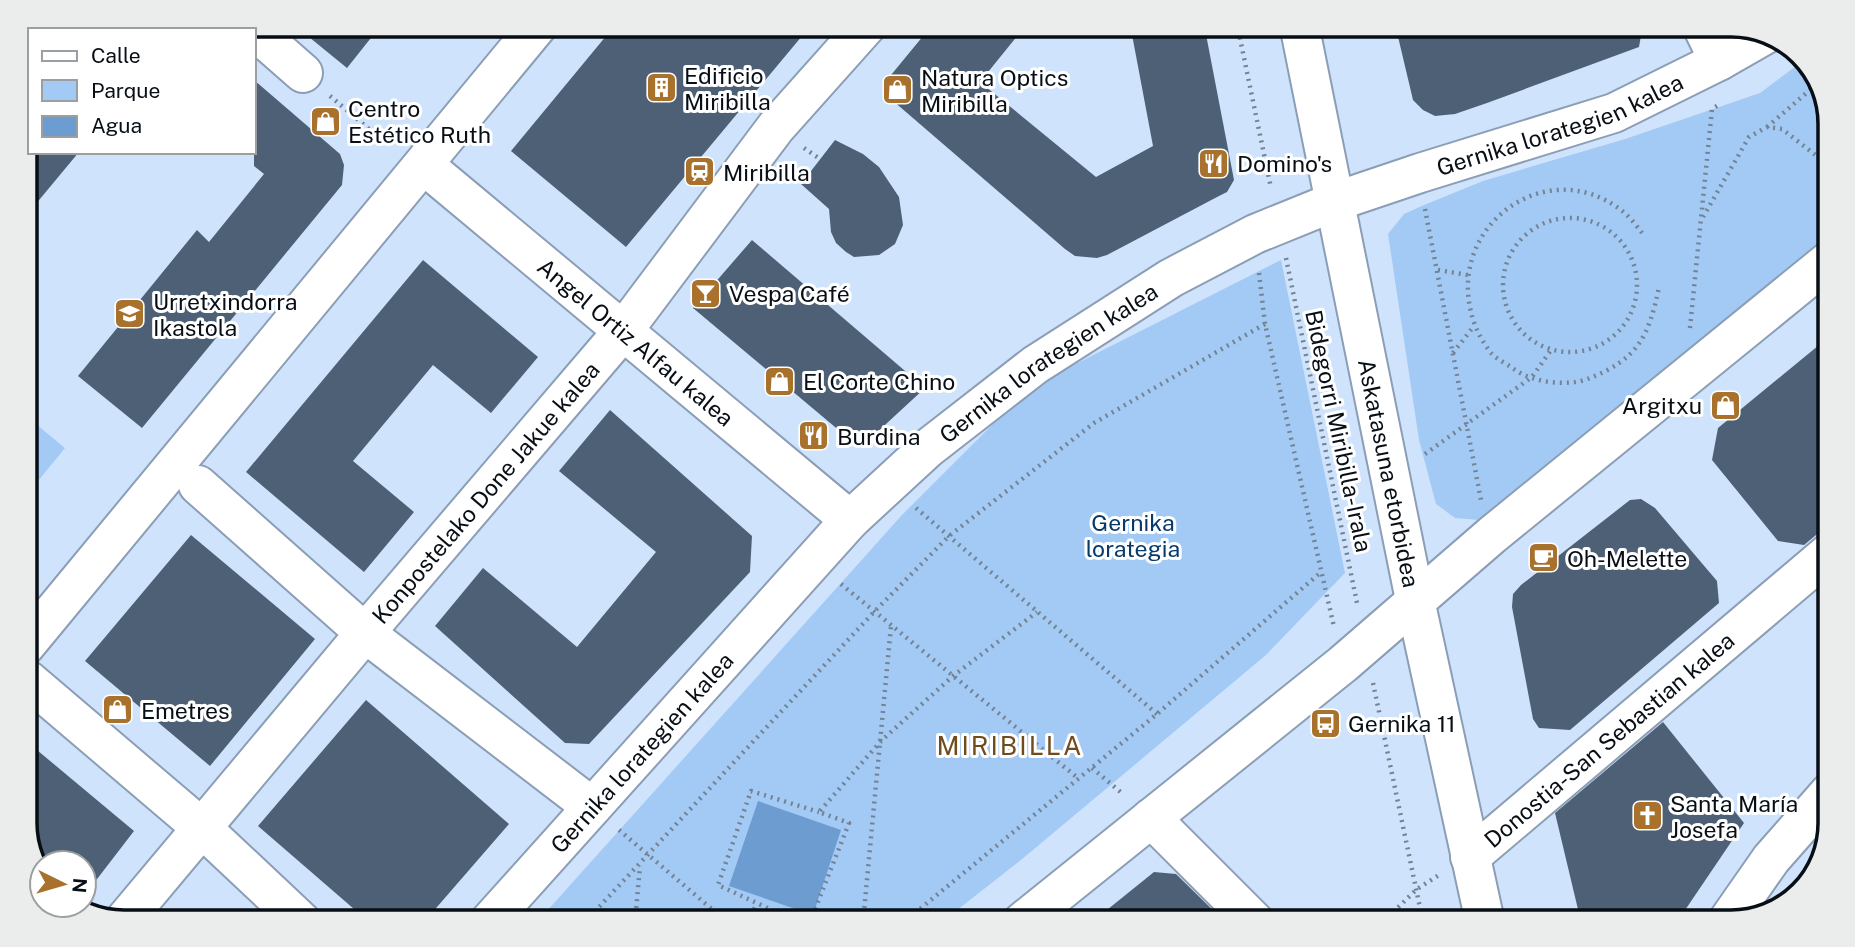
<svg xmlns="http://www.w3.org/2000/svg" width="1855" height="947" font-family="'Public Sans',sans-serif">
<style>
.green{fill:#a3caf5}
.water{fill:#6d9cd1}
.building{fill:#4e6075}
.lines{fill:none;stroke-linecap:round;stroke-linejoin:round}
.minor-casing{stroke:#8b9eb5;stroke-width:42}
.major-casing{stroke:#8b9eb5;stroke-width:42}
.path{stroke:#748393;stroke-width:4.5;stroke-dasharray:2 5;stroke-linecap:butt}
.minor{stroke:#fff;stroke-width:38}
.major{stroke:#fff;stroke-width:38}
.labels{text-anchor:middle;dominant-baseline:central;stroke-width:6;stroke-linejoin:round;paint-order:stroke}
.poi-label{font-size:23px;fill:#070e15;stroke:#fff;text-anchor:start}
.street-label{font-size:23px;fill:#070e15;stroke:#fff}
.park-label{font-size:23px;fill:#053a6b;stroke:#fff}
.quarter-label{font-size:26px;letter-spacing:2px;fill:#714b1c;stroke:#fff}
.rim{fill:none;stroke:#070e15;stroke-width:3.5}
</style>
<rect width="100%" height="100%" fill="#cfe4fc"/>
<path class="green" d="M 1804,60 C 1841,93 1830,190 1830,236 L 1480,520 L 1455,518 L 1436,504 L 1419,440 L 1388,234 L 1404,214 L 1424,205 L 1483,181 L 1625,139 L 1760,93 Z
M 1281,260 L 1345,573 L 1266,655 L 1021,860 L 942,922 L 537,922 L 902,515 L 1030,387 Z
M 25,415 L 65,448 L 25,497 Z"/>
<path class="water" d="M 758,801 L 841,830 L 813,915 L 729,886 Z"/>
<path class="building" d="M 293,24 L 382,24 L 347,68 Z
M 616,24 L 812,24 L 626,247 L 511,151 Z
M 933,24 L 1027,24 L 980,82 L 1096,177 L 1153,146 L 1130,24 L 1204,24 L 1234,180 L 1227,192 L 1219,196 L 1107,255 L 1097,258 L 1075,256 L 1065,249 L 892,100 L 891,75 Z
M 1395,24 L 1643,24 L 1639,47 L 1487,103 L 1455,114 L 1435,116 L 1423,110 L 1413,100 Z
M 254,80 L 340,154 L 344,165 L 342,185 L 142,428 L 78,376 L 197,230 L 209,242 L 264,174 L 254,166 Z
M 835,140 L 863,154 L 879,167 L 899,197 L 903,225 L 895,244 L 879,255 L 854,257 L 846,252 L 836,243 L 831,232 L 829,209 L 801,184 Z
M 25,152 L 79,152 L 25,217 Z
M 752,240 L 925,388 L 860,448 L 693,308 Z
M 423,260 L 538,357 L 491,413 L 433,365 L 353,461 L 414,512 L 364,572 L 246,472 Z
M 1830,336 L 1830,529 L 1816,535 L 1804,545 L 1778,541 L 1712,460 L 1718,428 Z
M 610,410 L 752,536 L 750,572 L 589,744 L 565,743 L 435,626 L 483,568 L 577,647 L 656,552 L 559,471 Z
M 1641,499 L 1655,508 L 1717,581 L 1719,603 L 1570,730 L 1539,728 L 1533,719 L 1512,607 L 1513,594 L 1521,585 L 1630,500 Z
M 191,535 L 315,639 L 210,766 L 85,661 Z
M 366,700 L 509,824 L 424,922 L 369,922 L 258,826 Z
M 1663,722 L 1744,823 L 1677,922 L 1581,922 L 1555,813 Z
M 25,740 L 134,831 L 84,896 L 84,863 L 55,863 L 29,843 L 25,830 Z
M 1154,872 L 1176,874 L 1225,922 L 1092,922 Z"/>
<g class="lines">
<defs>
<g id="minor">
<path id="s1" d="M 1299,24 L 1415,600 L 1485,922"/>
<path d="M 1701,24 L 1719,61"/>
<path d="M 254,30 L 303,73"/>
<path id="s2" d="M 424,165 L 850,520"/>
<path d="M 198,485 L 365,633 L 592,807"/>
<path d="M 25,646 L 539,24"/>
<path d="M 28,680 L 203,829 L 302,922"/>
<path d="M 1151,818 L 1255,922"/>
<path id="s3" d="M 1470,857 L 1830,552"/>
<path id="s4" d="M 123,922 L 365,633 L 623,331 L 776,127 L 868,24"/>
<path d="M 1727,922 L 1771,859 L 1830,792"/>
</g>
<g id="major">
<path id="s5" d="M 489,922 L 850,520 L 927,449 L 1035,365 L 1171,278 L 1255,234 L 1334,202 L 1420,173 L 1614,113 L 1719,61 L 1768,33"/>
<path d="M 1022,922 L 1343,664 L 1492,535 L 1830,260"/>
</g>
</defs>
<use href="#minor" class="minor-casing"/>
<use href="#major" class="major-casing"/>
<path class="path" d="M 1237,24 L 1271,188
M 330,96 L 388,145
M 1767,127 L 1818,83
M 804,148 L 820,159
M 1425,209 L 1481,500
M 1703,217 L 1749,137 L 1767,127 L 1782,129 L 1822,160 L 1830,164
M1503 285a67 67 0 1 1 134 0a67 67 0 1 1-134 0Z
M 1642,233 C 1636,225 1629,216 1621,210 C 1548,154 1449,223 1471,312 C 1474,326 1482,342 1492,354 C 1498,360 1507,364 1514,369 C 1533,383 1569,387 1590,378 C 1638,359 1649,336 1659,287
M 1286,258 L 1357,603
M 1438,270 L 1468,275
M 1259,273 L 1265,324 L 1334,627
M 1690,328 L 1712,109 L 1720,104
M 1453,353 L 1474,326
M 1425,454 L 1532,377 L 1551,350
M 916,508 L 1157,714
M 841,584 L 1079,779
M 1373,683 L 1423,922
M 1092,768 L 1124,795
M 619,830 L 727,922
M 1803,886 L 1819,864
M 774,911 L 718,885 L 751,791 L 819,812
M 585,922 L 874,612 L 949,536 L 1094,423 L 1265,324
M 635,922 L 640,866
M 748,922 L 757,903
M 769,922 L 774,911 L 808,922
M 810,922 L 849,823 L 819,812 L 881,741 L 953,676 L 1037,612
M 863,922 L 891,626
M 904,922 L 1157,714 L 1320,573
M 1383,922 L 1417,889 L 1439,875"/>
<use href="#minor" class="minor"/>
<use href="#major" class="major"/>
</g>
<defs>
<symbol id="building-square" viewBox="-11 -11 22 22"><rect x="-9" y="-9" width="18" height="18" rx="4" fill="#a8722d" stroke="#fff"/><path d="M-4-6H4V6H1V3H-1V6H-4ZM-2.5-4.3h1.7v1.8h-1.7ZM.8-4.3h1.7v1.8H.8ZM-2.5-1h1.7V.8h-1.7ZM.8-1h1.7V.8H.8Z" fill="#fff"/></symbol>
<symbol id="shop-square" viewBox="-11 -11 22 22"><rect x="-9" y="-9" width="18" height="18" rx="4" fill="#a8722d" stroke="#fff"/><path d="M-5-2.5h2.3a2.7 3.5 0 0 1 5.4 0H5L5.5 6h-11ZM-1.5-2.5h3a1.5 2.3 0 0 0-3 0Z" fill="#fff"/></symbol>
<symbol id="restaurant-square" viewBox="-11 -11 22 22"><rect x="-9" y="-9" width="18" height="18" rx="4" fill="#a8722d" stroke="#fff"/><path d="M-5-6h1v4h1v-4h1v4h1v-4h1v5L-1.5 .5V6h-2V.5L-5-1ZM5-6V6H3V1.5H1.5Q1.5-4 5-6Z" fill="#fff"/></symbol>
<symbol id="station-square" viewBox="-11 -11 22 22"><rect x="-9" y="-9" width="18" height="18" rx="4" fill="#a8722d" stroke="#fff"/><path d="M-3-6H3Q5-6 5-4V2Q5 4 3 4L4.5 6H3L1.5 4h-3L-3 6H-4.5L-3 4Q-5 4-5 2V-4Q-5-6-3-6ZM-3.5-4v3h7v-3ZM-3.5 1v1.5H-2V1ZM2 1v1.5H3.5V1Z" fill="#fff"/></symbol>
<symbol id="bar-square" viewBox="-11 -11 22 22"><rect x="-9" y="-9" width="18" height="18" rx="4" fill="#a8722d" stroke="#fff"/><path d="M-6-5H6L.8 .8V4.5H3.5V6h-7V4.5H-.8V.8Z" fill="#fff"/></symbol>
<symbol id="school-square" viewBox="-11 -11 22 22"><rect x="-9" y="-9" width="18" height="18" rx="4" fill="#a8722d" stroke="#fff"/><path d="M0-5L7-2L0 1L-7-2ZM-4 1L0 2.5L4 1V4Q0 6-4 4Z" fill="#fff"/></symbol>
<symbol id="cafe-square" viewBox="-11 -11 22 22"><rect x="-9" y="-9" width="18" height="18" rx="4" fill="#a8722d" stroke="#fff"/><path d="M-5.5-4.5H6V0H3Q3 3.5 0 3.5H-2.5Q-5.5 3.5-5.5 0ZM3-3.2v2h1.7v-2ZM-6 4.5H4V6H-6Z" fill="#fff"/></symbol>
<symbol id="bus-square" viewBox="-11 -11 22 22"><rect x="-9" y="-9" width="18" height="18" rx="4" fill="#a8722d" stroke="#fff"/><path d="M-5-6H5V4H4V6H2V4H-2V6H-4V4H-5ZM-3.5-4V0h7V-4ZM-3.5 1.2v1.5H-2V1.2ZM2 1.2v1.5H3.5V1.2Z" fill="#fff"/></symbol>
<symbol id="church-square" viewBox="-11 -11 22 22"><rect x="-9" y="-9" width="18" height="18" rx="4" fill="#a8722d" stroke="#fff"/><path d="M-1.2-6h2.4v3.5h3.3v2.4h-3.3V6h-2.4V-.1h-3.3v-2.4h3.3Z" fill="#fff"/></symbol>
</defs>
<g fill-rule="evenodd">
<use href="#building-square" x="644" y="70" width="35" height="35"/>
<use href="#shop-square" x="880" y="72" width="35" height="35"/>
<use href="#shop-square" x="308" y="104" width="35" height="35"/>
<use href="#restaurant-square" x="1196" y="146" width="35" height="35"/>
<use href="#station-square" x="682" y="154" width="35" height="35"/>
<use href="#bar-square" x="688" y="276" width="35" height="35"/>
<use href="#school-square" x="112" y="296" width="35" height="35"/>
<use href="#shop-square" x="762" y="364" width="35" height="35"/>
<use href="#shop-square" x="1708" y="388" width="35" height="35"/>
<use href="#restaurant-square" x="796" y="418" width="35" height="35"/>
<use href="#cafe-square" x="1526" y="540" width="35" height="35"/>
<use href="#shop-square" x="100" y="692" width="35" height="35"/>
<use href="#bus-square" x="1308" y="706" width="35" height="35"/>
<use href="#church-square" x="1630" y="798" width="35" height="35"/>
</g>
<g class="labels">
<g class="poi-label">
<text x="684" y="75">Edificio<tspan x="684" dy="26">Miribilla</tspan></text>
<text x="921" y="77">Natura Optics<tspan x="921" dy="26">Miribilla</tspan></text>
<text x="348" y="108">Centro<tspan x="348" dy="26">Estético Ruth</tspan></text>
<text x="1237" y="163">Domino's</text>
<text x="723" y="172">Miribilla</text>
<text x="729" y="293">Vespa Café</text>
<text x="153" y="301">Urretxindorra<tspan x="153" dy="26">Ikastola</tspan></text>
<text x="803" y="381">El Corte Chino</text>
<text x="1702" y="405" text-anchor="end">Argitxu</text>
<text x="837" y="436">Burdina</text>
<text x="1567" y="558">Oh-Melette</text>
<text x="141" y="710">Emetres</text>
<text x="1348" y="723">Gernika 11</text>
<text x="1670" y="803">Santa María<tspan x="1670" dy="26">Josefa</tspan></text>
</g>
<g class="street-label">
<text stroke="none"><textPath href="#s5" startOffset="1362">Gernika lorategien kalea</textPath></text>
<text stroke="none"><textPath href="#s2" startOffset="276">Angel Ortiz Alfau kalea</textPath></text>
<text stroke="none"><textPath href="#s5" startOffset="794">Gernika lorategien kalea</textPath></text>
<text transform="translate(1339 431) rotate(78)">Bidegorri Miribilla-Irala</text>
<text stroke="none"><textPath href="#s1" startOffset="458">Askatasuna etorbidea</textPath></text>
<text stroke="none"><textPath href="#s4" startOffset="562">Konpostelako Done Jakue kalea</textPath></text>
<text stroke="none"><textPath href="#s3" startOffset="182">Donostia-San Sebastian kalea</textPath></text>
<text stroke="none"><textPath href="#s5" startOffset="228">Gernika lorategien kalea</textPath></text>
</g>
<g class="park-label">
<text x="1133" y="522">Gernika<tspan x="1133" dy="26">lorategia</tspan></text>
</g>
<g class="quarter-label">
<text x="1010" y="745">MIRIBILLA</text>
</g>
</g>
<path d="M0 0H1855V947H0ZM124 37H1731A87 87 0 0 1 1818 124V823A87 87 0 0 1 1731 910H124A87 87 0 0 1 37 823V124A87 87 0 0 1 124 37Z" fill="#ebecec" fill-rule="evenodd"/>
<path class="rim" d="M124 37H1731A87 87 0 0 1 1818 124V823A87 87 0 0 1 1731 910H124A87 87 0 0 1 37 823V124A87 87 0 0 1 124 37Z"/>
<rect x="28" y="28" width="228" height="126" fill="#ffffff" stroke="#9c9fa1" stroke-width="2"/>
<rect x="42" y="51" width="35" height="10" fill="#ffffff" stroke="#9c9fa1" stroke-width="2"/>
<text x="91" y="63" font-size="21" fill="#070e15">Calle</text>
<rect x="42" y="80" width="35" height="21" fill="#a3caf5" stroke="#9c9fa1" stroke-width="2"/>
<text x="91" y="98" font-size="21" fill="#070e15">Parque</text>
<rect x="42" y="116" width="35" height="21" fill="#6d9cd1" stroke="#9c9fa1" stroke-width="2"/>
<text x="91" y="133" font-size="21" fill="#070e15">Agua</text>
<g transform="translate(63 884) rotate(95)"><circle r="33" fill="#ffffff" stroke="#9c9fa1" stroke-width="2"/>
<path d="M0-5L12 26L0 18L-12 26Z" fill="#a8722d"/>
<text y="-10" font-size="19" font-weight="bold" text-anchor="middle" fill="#070e15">N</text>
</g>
</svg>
